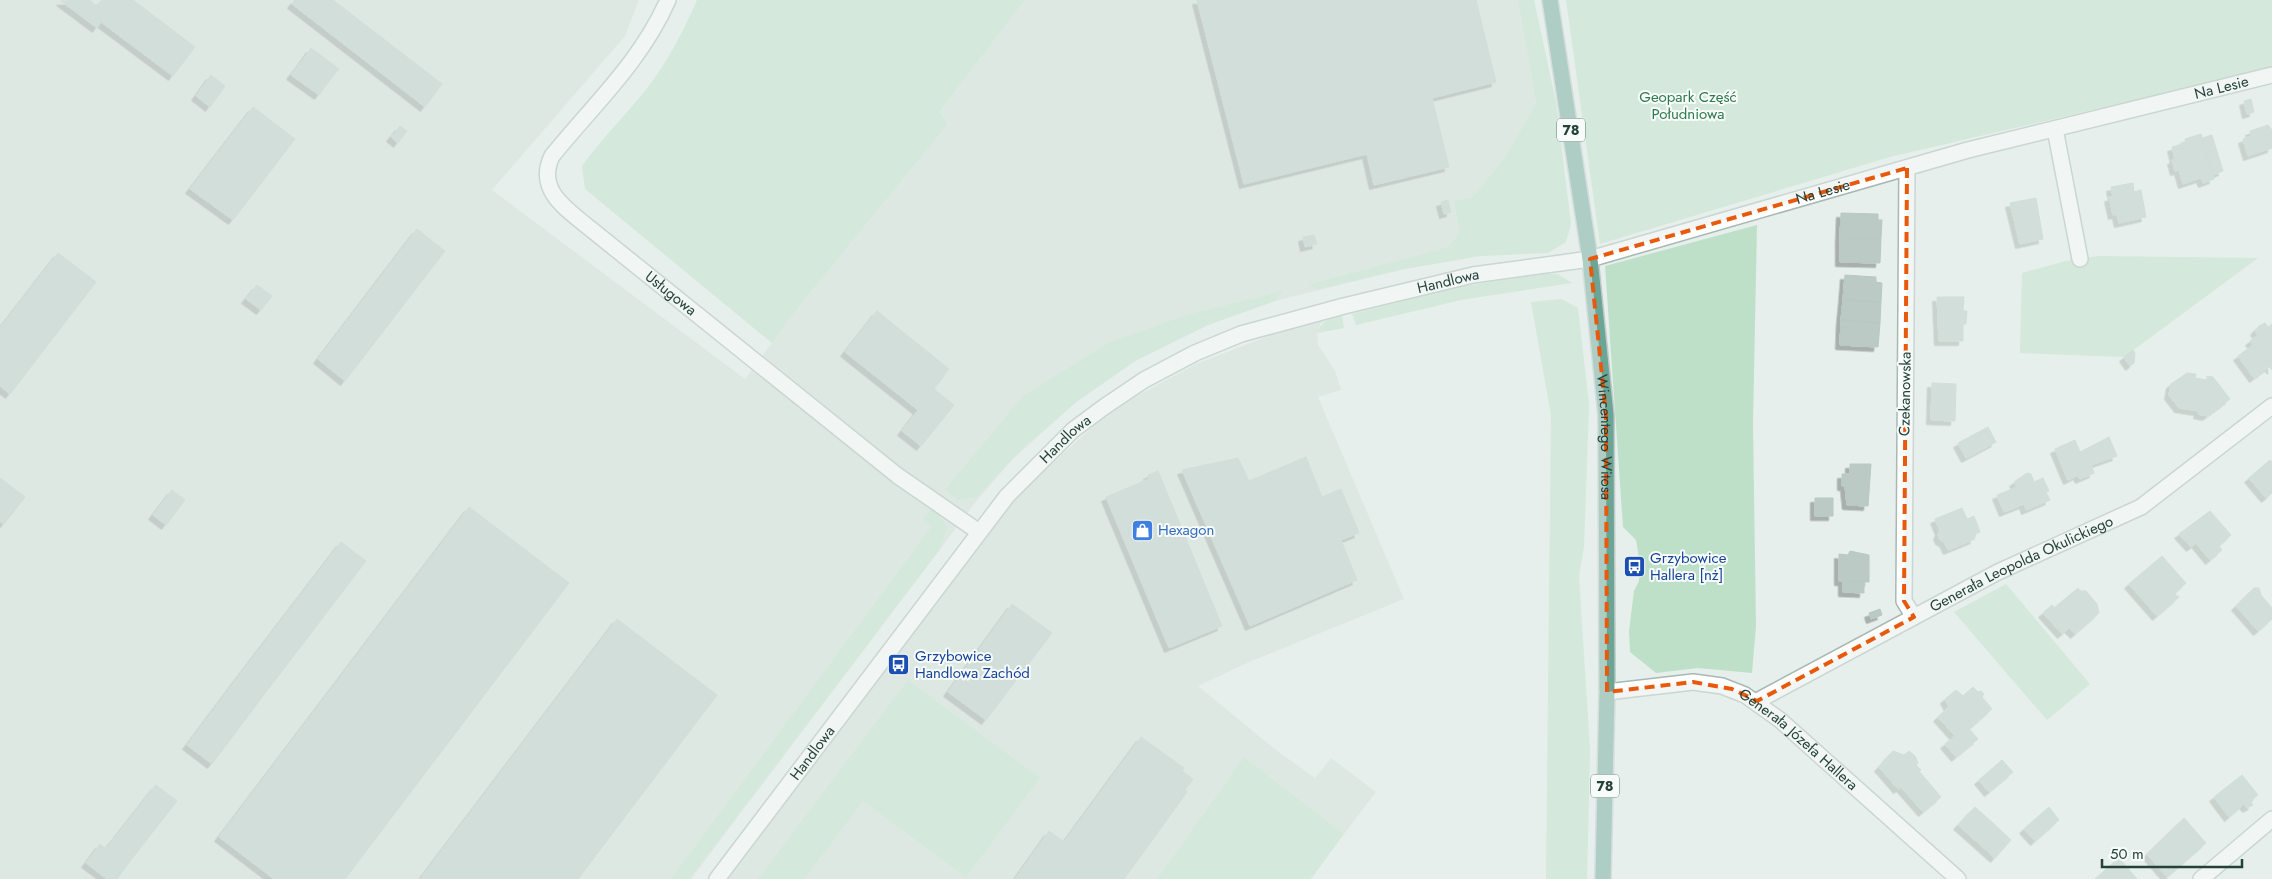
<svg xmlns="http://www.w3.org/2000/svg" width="2272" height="879" font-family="Jost,sans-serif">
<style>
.built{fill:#d4dfda}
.green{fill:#bfe0c8}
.building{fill:#bbcac4;stroke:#b8c9c2;filter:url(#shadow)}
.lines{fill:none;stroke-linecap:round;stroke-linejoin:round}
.minor-casing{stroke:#a8b8b2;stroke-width:18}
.major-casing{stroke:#c2cac8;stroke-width:18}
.minor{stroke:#fff;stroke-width:15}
.major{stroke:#6aa596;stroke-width:15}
.marked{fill:none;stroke:#e8590c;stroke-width:4;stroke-dasharray:10 6;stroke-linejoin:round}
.labels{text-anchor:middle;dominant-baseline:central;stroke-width:4;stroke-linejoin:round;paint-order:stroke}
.shield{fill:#f7fbf9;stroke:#637a73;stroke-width:1}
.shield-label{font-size:14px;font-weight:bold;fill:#24423a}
.street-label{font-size:15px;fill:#24423a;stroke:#f7fbf9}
.park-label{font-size:15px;fill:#2d7a4b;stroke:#f7fbf9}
.shop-label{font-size:15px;fill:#366cbe;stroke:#f7fbf9;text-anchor:start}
.transit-label{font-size:15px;fill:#164399;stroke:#f7fbf9;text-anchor:start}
</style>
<defs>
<filter id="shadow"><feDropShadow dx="-4.5" dy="4.5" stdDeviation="0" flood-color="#0004"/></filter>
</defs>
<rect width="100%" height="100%" fill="#e6efeb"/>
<path class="built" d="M 0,0 L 639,0 L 625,36 L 492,190 L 745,379 L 801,304 L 948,124 L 939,112 L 1025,0 L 1518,0 L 1536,103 L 1505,157 L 1473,197 L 1454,201 L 1460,233 L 1449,247 L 1451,261 L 1404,269 L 1275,301 L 1208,325 L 1135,361 L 1075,403 L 1012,460 L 978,499 L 691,879 L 0,879 Z
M 1327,318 L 1321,323 L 1317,333 L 1318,345 L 1335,371 L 1341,390 L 1318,397 L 1404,599 L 1249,662 L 1198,686 L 1276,750 L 1315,778 L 1331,758 L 1376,792 L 1344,834 L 1244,757 L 1157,879 L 727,879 L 1006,510 L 1035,479 L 1097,423 L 1135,397 L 1196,364 L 1282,331 Z"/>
<path class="green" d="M 697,0 L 1025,0 L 939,112 L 948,124 L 801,304 L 772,343 L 585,189 L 582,166 C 602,138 627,114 648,87 C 668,61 684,30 697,0 Z
M 1518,0 L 1534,0 L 1556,102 L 1571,224 L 1566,242 L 1548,253 L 1481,256 L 1404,269 L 1318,289 L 1308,285 L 1448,247 L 1460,233 L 1454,201 L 1473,197 L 1505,157 L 1536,103 Z
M 1566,0 L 2272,0 L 2272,68 L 1890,157 L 1600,244 Z
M 1757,225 L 1753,424 L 1756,626 L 1752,673 L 1698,668 L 1656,673 L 1630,652 L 1629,631 L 1634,591 L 1639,581 L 1640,564 L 1636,540 L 1623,527 L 1605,266 Z
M 2097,256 L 2258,258 L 2124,357 L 2020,353 L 2022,273 L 2066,261 Z
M 1538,274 L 1558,274 L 1572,283 L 1461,300 L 1356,325 L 1352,314 L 1459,287 Z
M 1283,291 L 1275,301 L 1208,325 L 1135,361 L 1075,403 L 1021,450 L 977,497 L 958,500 L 945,490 L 1023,396 L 1110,342 L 1190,314 Z
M 1561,299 L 1578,308 L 1589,404 L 1584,547 L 1579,576 L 1590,750 L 1587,879 L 1546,879 L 1551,415 L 1531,302 Z
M 1342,316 L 1344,328 L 1317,333 C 1323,320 1328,318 1342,316 Z
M 933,507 L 947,527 L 940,549 L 689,879 L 671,879 L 932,526 L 923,519 Z
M 2006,584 L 2090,684 L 2047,720 L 1954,612 Z
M 908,680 L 1040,778 L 966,877 L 863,801 L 804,879 L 758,879 Z
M 1244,757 L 1344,834 L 1311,879 L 1157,879 Z"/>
<path class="building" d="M 89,0 L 97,6 L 102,0 L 133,0 L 195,47 L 173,76 L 101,22 L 97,28 L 61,1 Z
M 295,0 L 333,0 L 442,84 L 425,107 L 292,4 Z
M 1197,0 L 1476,0 L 1496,82 L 1432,98 L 1449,167 L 1374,185 L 1367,154 L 1244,184 Z
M 311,48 L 339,69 L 329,81 L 302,61 Z
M 302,61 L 329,81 L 319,95 L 291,75 Z
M 211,75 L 225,86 L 210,107 L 196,96 Z
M 2251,99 L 2254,112 L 2247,114 L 2244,101 Z
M 253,107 L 295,139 L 233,220 L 190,189 Z
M 2268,125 L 2272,130 L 2272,148 L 2248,156 L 2243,139 L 2251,136 L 2250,131 Z
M 400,126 L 407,131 L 398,143 L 391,137 Z
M 2201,134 L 2214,179 L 2203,183 L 2201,178 L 2183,184 L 2179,170 L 2175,171 L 2172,160 L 2175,159 L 2172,147 L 2186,143 L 2185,139 Z
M 2212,135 L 2223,171 L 2213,175 L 2202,138 Z
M 2133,183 L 2134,192 L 2141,190 L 2146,217 L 2119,223 L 2117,214 L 2113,215 L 2109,197 L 2113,197 L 2111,187 Z
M 2036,198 L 2043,239 L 2020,244 L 2010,203 Z
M 1448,200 L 1451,212 L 1444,214 L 1441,202 Z
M 1841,213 L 1878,214 L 1878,220 L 1882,220 L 1881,238 L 1840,238 Z
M 417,229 L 445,251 L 345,381 L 318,359 Z
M 1314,235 L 1317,244 L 1305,247 L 1303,237 Z
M 1840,238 L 1881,238 L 1880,263 L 1840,262 Z
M 58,253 L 96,282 L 10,394 L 0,386 L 0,328 Z
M 1845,275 L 1876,277 L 1876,282 L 1882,283 L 1881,302 L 1843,300 Z
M 257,285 L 272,296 L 261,310 L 246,299 Z
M 1937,297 L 1964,297 L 1963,311 L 1967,311 L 1966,324 L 1963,324 L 1963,341 L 1939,341 Z
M 1843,300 L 1881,302 L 1880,323 L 1841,320 Z
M 877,311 L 949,369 L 934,389 L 954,405 L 921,446 L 902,431 L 918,410 L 845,352 Z
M 1841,320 L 1880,323 L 1878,347 L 1840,345 Z
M 2265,323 L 2268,327 L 2272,324 L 2272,370 L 2250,341 L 2258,335 L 2255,331 L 2259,326 Z
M 2253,345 L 2269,367 L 2254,378 L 2238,356 Z
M 2133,350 L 2135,353 L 2134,363 L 2130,366 L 2124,357 Z
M 2187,373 L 2196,374 L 2195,378 L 2207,380 L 2207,376 L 2213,377 L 2230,399 L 2207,416 L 2198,414 L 2199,411 L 2179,408 L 2169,395 L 2171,384 Z
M 1932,383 L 1956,384 L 1955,421 L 1931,420 Z
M 1988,427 L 1996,442 L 1966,458 L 1958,443 Z
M 2109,437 L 2117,456 L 2091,465 L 2094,473 L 2080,479 L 2078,475 L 2068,480 L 2055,449 L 2075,440 L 2080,452 Z
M 1306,457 L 1322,497 L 1341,489 L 1359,533 L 1341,540 L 1357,580 L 1250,626 L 1182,470 L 1238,458 L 1249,481 Z
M 2270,460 L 2272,462 L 2272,493 L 2266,498 L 2249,478 Z
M 1850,464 L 1871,464 L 1868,506 L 1847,505 L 1845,486 L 1842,486 L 1842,474 L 1850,474 Z
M 1158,471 L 1222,626 L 1169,648 L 1106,497 L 1149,479 L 1148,475 Z
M 2027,473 L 2031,474 L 2034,482 L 2043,478 L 2049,491 L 2046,492 L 2050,500 L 2026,510 L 2024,504 L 2004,512 L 1997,495 L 2017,487 L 2014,482 Z
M 0,478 L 25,497 L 4,524 L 0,522 Z
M 172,490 L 185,500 L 166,525 L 153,515 Z
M 1815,498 L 1833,498 L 1833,516 L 1815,516 Z
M 469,507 L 569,583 L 345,879 L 274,879 L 219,837 Z
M 1962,508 L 1967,519 L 1974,516 L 1980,532 L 1973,535 L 1975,539 L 1948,550 L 1944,542 L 1940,540 L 1938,535 L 1940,531 L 1935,519 Z
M 2210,511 L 2231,535 L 2219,546 L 2222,550 L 2210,560 L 2196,543 L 2191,547 L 2179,534 Z
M 341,542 L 366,561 L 263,696 L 238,677 Z
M 1850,551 L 1869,555 L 1869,582 L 1839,581 L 1839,554 L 1848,555 Z
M 2162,556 L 2186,583 L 2174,594 L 2179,597 L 2157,616 L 2129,584 Z
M 1843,581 L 1864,581 L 1864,593 L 1843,592 Z
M 2078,588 L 2080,591 L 2086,591 L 2097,604 L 2099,613 L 2075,634 L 2069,628 L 2062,634 L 2043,613 L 2052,605 L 2054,608 Z
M 2254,588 L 2259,588 L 2261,595 L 2272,608 L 2272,619 L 2258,631 L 2236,606 Z
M 1012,604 L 1052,633 L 986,720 L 948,692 Z
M 1880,609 L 1882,615 L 1871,619 L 1869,613 Z
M 617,619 L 717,695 L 578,879 L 420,879 Z
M 238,677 L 263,696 L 212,764 L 187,745 Z
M 1973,687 L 1978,692 L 1981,691 L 1984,694 L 1982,697 L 1992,709 L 1969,729 L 1978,739 L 1956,757 L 1945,744 L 1955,736 L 1938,717 L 1949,707 L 1945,699 L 1956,690 L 1963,696 Z
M 1141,737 L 1184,768 L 1182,771 L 1193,779 L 1185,790 L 1187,792 L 1124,879 L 1015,879 L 1049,831 L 1064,842 Z
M 1893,751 L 1904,755 L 1909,751 L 1915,756 L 1918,763 L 1916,765 L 1921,770 L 1919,771 L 1941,797 L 1923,812 L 1901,787 L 1898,789 L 1879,767 Z
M 2002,760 L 2013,772 L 1989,792 L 1979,780 Z
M 2242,775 L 2258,795 L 2250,801 L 2253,805 L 2247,808 L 2244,804 L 2229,817 L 2214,797 Z
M 156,785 L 177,801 L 127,865 L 106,849 Z
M 1975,807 L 1993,823 L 1976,841 L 1958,825 Z
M 2049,807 L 2059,820 L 2035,841 L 2024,829 Z
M 2184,818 L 2206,843 L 2167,877 L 2147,854 Z
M 1993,823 L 2011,840 L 1995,858 L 1976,841 Z
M 100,844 L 127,865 L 117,879 L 107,879 L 86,863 Z
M 2119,858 L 2137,879 L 2095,879 Z"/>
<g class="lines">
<defs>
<g id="minor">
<path id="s1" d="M 668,0 C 640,63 594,104 552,156 C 536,189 565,208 587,226 L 898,476 L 979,532"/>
<path d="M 2055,129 L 2080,259"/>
<path d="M 1907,168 L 1904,601 L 1914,617"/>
<path id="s2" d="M 1607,692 L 1693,682 L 1722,686 L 1745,695 L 1780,720 L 1958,879"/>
<path id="s3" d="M 1757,701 L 1998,572 L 2141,507 L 2272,406"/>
<path id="s4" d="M 717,879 L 1007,496 L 1073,430 L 1104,407 L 1144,380 L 1195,353 L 1241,334 L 1344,306 L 1473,275 L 1590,259 L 1968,150 L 2272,75"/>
<path d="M 2201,879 L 2272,819"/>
</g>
<g id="major">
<path id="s5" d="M 1550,0 L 1590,259 L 1606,415 L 1607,692 L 1603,879"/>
</g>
</defs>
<use href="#minor" class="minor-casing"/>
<use href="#major" class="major-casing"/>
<use href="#minor" class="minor"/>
<use href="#major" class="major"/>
</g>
<path d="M0 0H2272V879H0ZM 1907,168 L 1904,601 L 1914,617 L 1757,701 L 1732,689 L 1693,682 L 1607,692 L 1606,415 L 1590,259 Z" fill="#e6efeb" fill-opacity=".55" fill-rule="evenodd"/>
<path class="marked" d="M 1907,168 L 1904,601 L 1914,617 L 1757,701 L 1732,689 L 1693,682 L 1607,692 L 1606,415 L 1590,259 Z"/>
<defs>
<symbol id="shop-square" viewBox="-11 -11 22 22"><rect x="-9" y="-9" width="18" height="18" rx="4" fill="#3f7fe0" stroke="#f7fbf9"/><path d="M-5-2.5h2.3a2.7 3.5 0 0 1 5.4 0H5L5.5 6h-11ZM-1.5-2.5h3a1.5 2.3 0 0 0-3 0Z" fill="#fff"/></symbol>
<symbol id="bus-square" viewBox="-11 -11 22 22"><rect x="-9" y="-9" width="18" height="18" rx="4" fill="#1a4fb4" stroke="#f7fbf9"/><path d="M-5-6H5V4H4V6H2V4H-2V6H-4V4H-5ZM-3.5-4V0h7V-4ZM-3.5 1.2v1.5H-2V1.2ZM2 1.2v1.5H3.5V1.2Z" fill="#fff"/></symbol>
</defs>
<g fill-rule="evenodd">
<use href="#shop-square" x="1130" y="518" width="25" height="25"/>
<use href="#bus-square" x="1622" y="554" width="25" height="25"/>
<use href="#bus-square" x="886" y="652" width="25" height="25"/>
</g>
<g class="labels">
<g class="shield">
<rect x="1557" y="118.5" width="28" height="23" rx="4"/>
<rect x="1591" y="774.5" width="28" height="23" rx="4"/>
</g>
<g class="shield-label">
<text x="1571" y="130">78</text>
<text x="1605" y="786">78</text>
</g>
<g class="street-label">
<text stroke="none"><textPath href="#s4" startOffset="1780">Na Lesie</textPath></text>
<text stroke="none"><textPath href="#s4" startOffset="1368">Na Lesie</textPath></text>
<text stroke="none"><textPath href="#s4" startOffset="982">Handlowa</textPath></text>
<text stroke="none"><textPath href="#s1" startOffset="389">Usługowa</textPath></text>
<text transform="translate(1905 394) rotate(-89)">Czekanowska</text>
<text stroke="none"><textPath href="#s5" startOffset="441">Wincentego Witosa</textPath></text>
<text stroke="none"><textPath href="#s4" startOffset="562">Handlowa</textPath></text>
<text stroke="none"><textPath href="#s3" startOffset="298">Generała Leopolda Okulickiego</textPath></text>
<text stroke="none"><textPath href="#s2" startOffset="210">Generała Józefa Hallera</textPath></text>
<text stroke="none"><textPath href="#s4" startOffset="158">Handlowa</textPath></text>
</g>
<g class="park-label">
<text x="1688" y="97">Geopark Część<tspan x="1688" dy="17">Południowa</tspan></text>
</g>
<g class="shop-label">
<text x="1158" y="530">Hexagon</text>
</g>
<g class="transit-label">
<text x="1650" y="558">Grzybowice<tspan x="1650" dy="17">Hallera [nż]</tspan></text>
<text x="915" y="656">Grzybowice<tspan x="915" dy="17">Handlowa Zachód</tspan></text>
</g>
</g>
<path d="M2102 859v8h140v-8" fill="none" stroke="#24423a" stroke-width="2.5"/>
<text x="2110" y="859" font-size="15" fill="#24423a" stroke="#f7fbf9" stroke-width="4" paint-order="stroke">50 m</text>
</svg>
